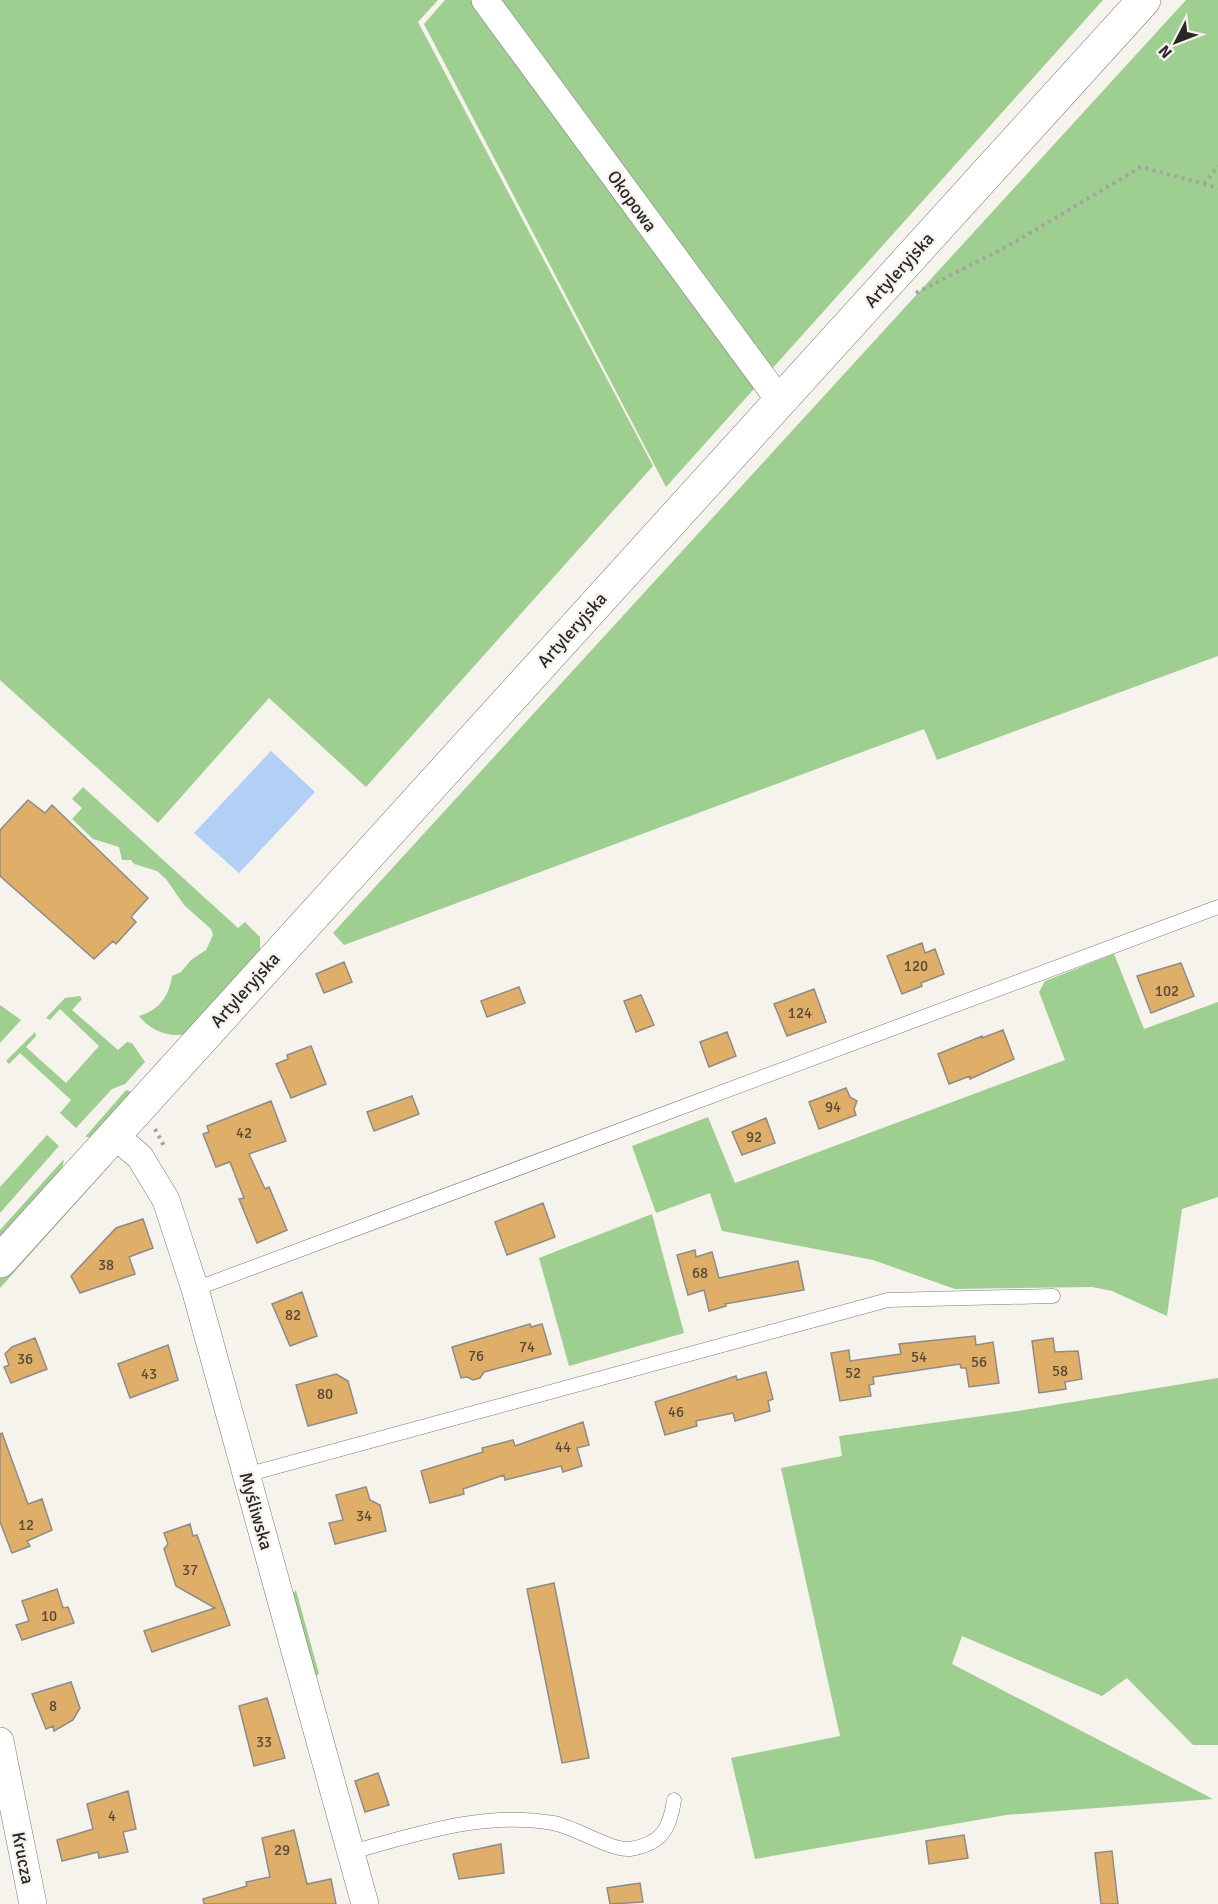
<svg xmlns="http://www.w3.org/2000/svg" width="1218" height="1904" font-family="Signika,sans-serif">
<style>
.green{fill:#9fce91}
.water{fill:#b2cff6}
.building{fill:#dfaf6a;stroke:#8f8b86;stroke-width:1.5}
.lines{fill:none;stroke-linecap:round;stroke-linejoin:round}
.service-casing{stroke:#7c7873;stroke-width:15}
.minor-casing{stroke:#7c7873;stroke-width:28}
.tertiary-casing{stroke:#7c7873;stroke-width:34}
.path{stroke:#a6a29e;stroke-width:4;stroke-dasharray:3 4.5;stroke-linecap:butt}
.service{stroke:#fff;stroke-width:14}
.minor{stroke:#fff;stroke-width:27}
.tertiary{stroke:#fff;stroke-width:33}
.labels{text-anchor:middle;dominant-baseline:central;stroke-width:4.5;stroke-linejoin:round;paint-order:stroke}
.number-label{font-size:15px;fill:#574a37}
.street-label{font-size:18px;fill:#2a2826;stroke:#f6f2ec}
</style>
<rect width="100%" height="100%" fill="#f6f2ec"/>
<path class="green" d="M 0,0 L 438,0 L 418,22 L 653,466 L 366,787 L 269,698 L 158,823 L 0,680 Z
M 445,0 L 1103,0 L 666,487 L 424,24 Z
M 1186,0 L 1218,0 L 1218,656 L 937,760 L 924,729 L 344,945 L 333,933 Z
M 83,787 L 238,928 L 245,922 L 260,937 L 260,951 L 188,1034 C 169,1038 151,1031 139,1016 C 159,1010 169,997 172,976 L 181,972 L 191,960 L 206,950 L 213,935 L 211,929 L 184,905 L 166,879 L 157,871 L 134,864 L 131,860 L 122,860 L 119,847 L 93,839 L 72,819 L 82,808 L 72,799 Z
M 1114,954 L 1144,1029 L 1218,1002 L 1218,1197 L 1182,1209 L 1167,1316 L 1112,1291 L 1092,1287 L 955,1289 L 873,1260 L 722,1231 L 710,1193 L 656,1213 L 632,1146 L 708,1117 L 735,1183 L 1065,1060 L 1039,992 L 1045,981 Z
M 80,996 L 82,999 L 72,1010 L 118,1050 L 127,1042 L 132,1043 L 145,1062 L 125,1084 L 112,1089 L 76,1128 L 60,1113 L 71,1100 L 20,1053 L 9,1064 L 6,1061 L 35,1032 L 36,1036 L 26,1047 L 66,1083 L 99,1046 L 60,1009 L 50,1020 L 46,1018 L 65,998 Z
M 0,1005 L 21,1020 L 0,1043 Z
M 126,1090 L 132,1092 L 91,1137 L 85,1137 Z
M 47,1135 L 59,1146 L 0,1213 L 0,1187 Z
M 64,1159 L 62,1170 L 0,1242 L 0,1230 Z
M 112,1163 L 0,1288 L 0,1277 L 93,1174 Z
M 652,1214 L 684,1333 L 569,1366 L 539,1258 Z
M 1218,1378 L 1218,1745 L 1193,1745 L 1127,1678 L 1102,1696 L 962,1636 L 952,1664 L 1213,1799 L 1006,1815 L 755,1859 L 731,1758 L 840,1736 L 781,1468 L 842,1456 L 839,1436 L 1018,1411 Z
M 296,1590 L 319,1674 L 316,1676 L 312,1673 L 290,1596 Z"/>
<path class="water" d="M 271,751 L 315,792 L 239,873 L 194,833 Z"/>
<path class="building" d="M 28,800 L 45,813 L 52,805 L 148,898 L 131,917 L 136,922 L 116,944 L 113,941 L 94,959 L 0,876 L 0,830 Z
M 922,943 L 925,953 L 935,949 L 944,974 L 921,983 L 922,986 L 902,994 L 887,956 Z
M 344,962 L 352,982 L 324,993 L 316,974 Z
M 1181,963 L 1194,996 L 1151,1013 L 1137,976 Z
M 519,987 L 525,1003 L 487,1017 L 481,1001 Z
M 814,989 L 826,1022 L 787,1036 L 774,1004 Z
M 641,995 L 654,1025 L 636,1032 L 624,1001 Z
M 1003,1030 L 1014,1059 L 970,1079 L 970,1076 L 949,1084 L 938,1054 L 982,1036 L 982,1038 Z
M 727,1032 L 736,1056 L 709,1067 L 700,1042 Z
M 311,1046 L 326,1084 L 291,1098 L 276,1064 L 288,1059 L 287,1055 Z
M 846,1088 L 850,1097 L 857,1101 L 854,1109 L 856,1115 L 819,1129 L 809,1102 Z
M 412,1096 L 419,1114 L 374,1131 L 367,1112 Z
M 271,1101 L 286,1141 L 249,1154 L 265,1189 L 269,1187 L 287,1230 L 257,1243 L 239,1199 L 244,1198 L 230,1162 L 216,1167 L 203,1134 L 209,1132 L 207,1126 Z
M 766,1118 L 775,1143 L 742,1155 L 732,1132 Z
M 543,1203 L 555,1237 L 507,1255 L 495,1222 Z
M 143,1219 L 153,1248 L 129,1257 L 135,1274 L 80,1293 L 71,1276 L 116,1228 Z
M 695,1250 L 696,1257 L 712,1252 L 719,1278 L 798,1261 L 804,1290 L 725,1304 L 726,1306 L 709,1311 L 704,1290 L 688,1295 L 677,1255 Z
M 302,1292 L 317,1336 L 290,1346 L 272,1304 Z
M 530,1324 L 531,1327 L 542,1324 L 551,1354 L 484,1372 L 480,1378 L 473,1380 L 467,1377 L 461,1378 L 452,1347 Z
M 975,1336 L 976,1345 L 993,1342 L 999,1383 L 969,1387 L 966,1368 L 961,1368 L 960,1364 L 873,1377 L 874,1384 L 869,1385 L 871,1396 L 840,1401 L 831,1353 L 849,1350 L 850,1361 L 901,1354 L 899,1344 Z
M 35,1338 L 47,1369 L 11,1383 L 4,1367 L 9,1365 L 5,1354 L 12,1347 Z
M 1053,1338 L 1055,1352 L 1078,1351 L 1082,1379 L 1065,1382 L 1066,1389 L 1039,1393 L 1032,1341 Z
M 168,1345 L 178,1380 L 130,1398 L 118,1364 Z
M 766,1372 L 773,1399 L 768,1401 L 770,1411 L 735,1421 L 733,1413 L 696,1421 L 697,1426 L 665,1435 L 655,1402 L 736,1376 L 737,1380 Z
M 336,1374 L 348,1381 L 357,1413 L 308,1426 L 296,1385 Z
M 583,1422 L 589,1445 L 577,1448 L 582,1466 L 563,1472 L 561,1466 L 505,1480 L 504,1475 L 463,1489 L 464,1494 L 430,1503 L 421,1471 L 483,1452 L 482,1448 L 513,1440 L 515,1446 Z
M 2,1433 L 28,1504 L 42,1499 L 52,1530 L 27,1541 L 30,1546 L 12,1553 L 0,1522 L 0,1434 Z
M 366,1487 L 370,1500 L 380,1505 L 386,1531 L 335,1544 L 329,1523 L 343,1520 L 336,1495 Z
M 190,1524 L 193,1536 L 197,1535 L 230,1625 L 152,1652 L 144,1631 L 215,1608 L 176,1586 L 164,1549 L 168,1544 L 164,1533 Z
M 554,1583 L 589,1758 L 562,1763 L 527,1589 Z
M 57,1589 L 63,1608 L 68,1607 L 74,1623 L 22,1640 L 16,1625 L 29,1621 L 22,1601 Z
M 71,1682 L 80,1708 L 73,1720 L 54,1731 L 53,1726 L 46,1729 L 32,1694 Z
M 267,1698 L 285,1758 L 254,1766 L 239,1706 Z
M 378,1773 L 389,1805 L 365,1812 L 355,1781 Z
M 128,1791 L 136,1829 L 123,1832 L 128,1852 L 99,1858 L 98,1852 L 62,1861 L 57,1840 L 93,1829 L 87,1804 Z
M 294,1830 L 307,1884 L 331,1879 L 336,1904 L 204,1904 L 203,1899 L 247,1886 L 246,1882 L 270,1877 L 262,1838 Z
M 964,1835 L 968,1858 L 929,1864 L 926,1841 Z
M 501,1844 L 504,1873 L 459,1879 L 453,1854 Z
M 1112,1851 L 1118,1904 L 1101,1904 L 1095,1853 Z
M 640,1883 L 643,1902 L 610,1904 L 607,1888 Z"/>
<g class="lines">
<defs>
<path id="service" d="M 195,1289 L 1218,907
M 246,1475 L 888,1300 L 1053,1296
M 351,1852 C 418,1834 483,1811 553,1823 C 573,1826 611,1851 630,1849 C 661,1844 670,1829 674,1800"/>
<path id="minor" d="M 485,0 L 780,401
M 114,1135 L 140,1157 L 166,1200 L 195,1289 L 365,1904
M 0,1741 L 33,1904"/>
<path id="tertiary" d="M 0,1261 L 1144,0"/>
</defs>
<use href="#service" class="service-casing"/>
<use href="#minor" class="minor-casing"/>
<use href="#tertiary" class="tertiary-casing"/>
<path class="path" d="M 1204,184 L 1218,166
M 916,293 L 1008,246 L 1141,167 L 1218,188
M 155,1129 L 164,1146"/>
<use href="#service" class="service"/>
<use href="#minor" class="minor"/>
<use href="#tertiary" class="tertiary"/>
</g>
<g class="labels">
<g class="number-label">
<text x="916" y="966">120</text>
<text x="1167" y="991">102</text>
<text x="800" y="1013">124</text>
<text x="833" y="1107">94</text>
<text x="244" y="1133">42</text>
<text x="754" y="1137">92</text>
<text x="106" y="1265">38</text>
<text x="700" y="1273">68</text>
<text x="293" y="1315">82</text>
<text x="527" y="1347">74</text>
<text x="476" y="1356">76</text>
<text x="919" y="1357">54</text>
<text x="25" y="1359">36</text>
<text x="979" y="1362">56</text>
<text x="1060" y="1371">58</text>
<text x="853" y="1373">52</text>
<text x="149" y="1374">43</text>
<text x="325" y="1394">80</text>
<text x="676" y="1412">46</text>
<text x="563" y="1447">44</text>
<text x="364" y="1516">34</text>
<text x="26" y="1525">12</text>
<text x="190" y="1570">37</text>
<text x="49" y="1616">10</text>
<text x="53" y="1706">8</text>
<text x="264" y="1742">33</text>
<text x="112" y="1816">4</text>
<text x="282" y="1850">29</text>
</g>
<g class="street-label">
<text transform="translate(632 201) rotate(54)">Okopowa</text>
<text transform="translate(899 270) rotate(-48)">Artyleryjska</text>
<text transform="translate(572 630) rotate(-48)">Artyleryjska</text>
<text transform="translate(245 990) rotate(-48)">Artyleryjska</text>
<text transform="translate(256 1511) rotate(74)">Myśliwska</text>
<text transform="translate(23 1858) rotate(79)">Krucza</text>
</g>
</g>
<g transform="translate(1176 42) rotate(228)" stroke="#f6f2ec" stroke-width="4.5" paint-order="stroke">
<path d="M0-4.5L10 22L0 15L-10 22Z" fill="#2a2826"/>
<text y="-9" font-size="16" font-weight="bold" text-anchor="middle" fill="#2a2826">N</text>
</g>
</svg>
